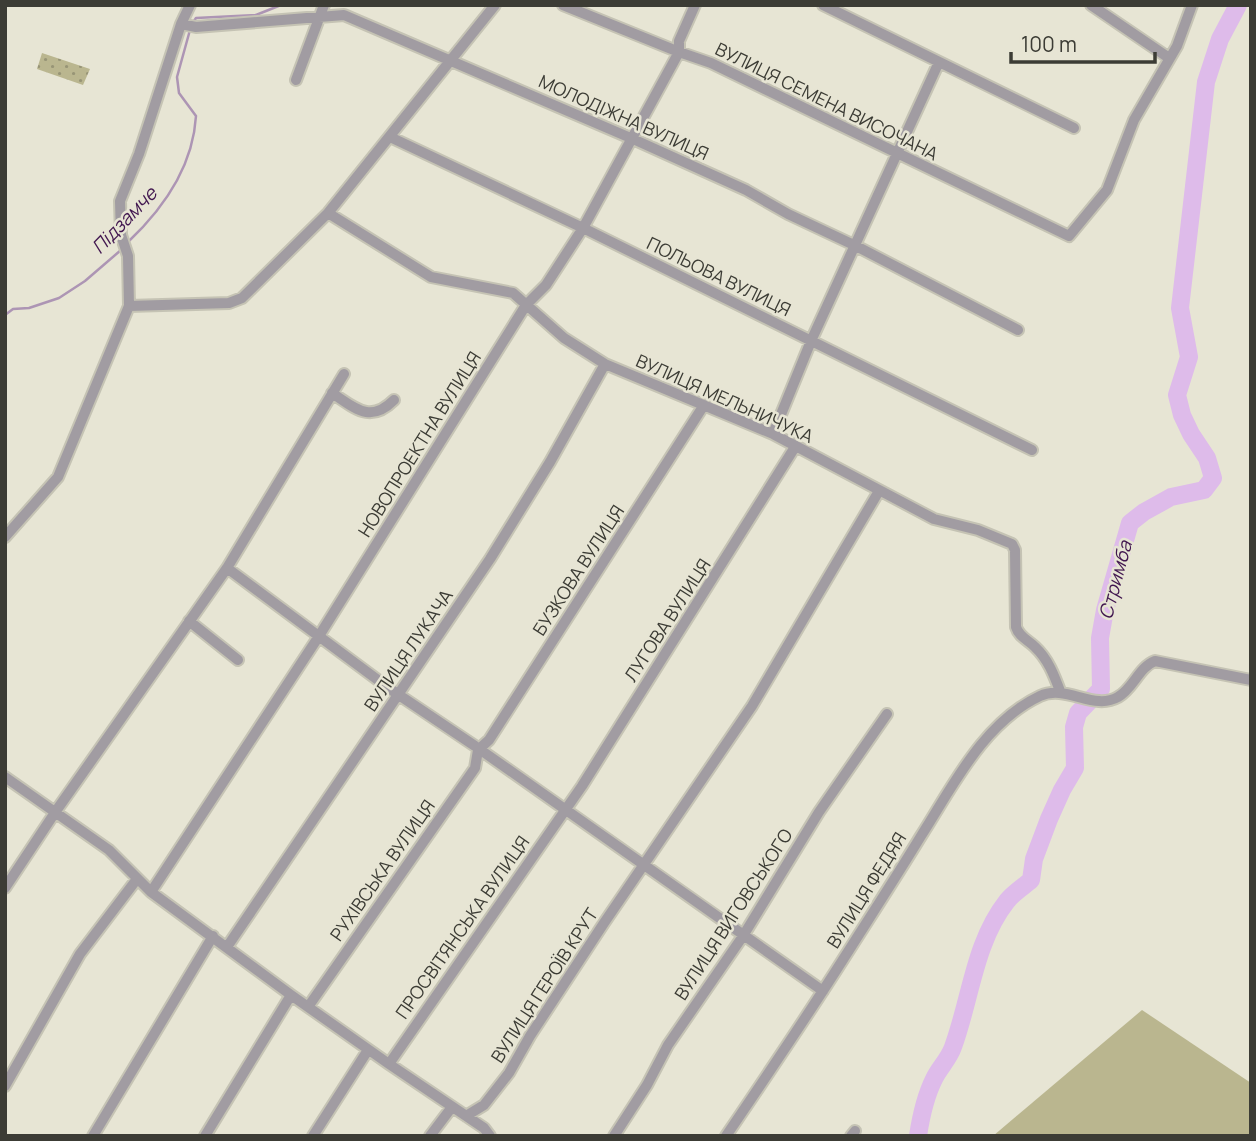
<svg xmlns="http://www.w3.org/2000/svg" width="1256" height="1141" font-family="Manrope,sans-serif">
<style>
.green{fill:#bab68f}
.park{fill:url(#park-dots)}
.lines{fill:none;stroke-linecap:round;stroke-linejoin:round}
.stream{stroke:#ad95b4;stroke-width:2.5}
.river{stroke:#debbea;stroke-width:18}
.street-casing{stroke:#c5c3b4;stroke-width:14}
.street{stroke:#a19ca2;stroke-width:10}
.labels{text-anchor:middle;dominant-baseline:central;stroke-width:5;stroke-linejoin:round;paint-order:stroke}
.street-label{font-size:18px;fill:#3c3c35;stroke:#e7e5d4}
.water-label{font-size:19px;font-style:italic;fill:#41164f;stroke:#e7e5d4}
</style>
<defs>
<pattern id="park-dots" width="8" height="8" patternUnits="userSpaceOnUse" patternTransform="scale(1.75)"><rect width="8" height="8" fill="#bab68f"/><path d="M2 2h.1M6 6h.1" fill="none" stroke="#989576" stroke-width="1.8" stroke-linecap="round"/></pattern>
</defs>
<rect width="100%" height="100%" fill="#e7e5d4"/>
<path class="green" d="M 1142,1010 L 1251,1083 L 1251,1136 L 993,1136 Z"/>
<path class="park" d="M 42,53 L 90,69 L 83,85 L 37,69 Z"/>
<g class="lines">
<path class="stream" d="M 192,24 L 196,18 L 256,15 L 281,5
M 128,242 C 164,208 193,167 196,116 L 179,93 L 177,77 L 190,30
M 5,315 L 13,309 L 29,308 L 59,298 L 85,281 L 121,250"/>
<path class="river" d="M 918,1136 C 921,1116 925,1097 934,1079 C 939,1068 949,1059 953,1047 C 971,998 974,943 1007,901 C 1013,893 1023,887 1031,880 L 1034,859 L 1049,819 L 1062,790 L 1075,768 L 1074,727 L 1078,713 L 1101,689 L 1100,638 L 1105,610 L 1130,523 L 1144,512 L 1171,497 L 1204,490 L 1213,478 L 1207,458 L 1191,434 L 1182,415 L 1177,395 L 1189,357 L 1180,308 L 1206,82 L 1220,39 L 1238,5"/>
<defs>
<path id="street" d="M 563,5 L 679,52 L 711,63 L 1069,236 L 1107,190 L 1134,120 L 1177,46 L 1192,5
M 823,5 L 1074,128
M 1091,5 L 1169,58
M 181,24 L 196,27 L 344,15 L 633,139 L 746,190 L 788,214 L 856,246 L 1018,330
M 296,80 L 324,5
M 390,137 L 583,228 L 1032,450
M 328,213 L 431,277 L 513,293 L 564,338 L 605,364 L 773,434 L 934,519 L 978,530 L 1012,544 L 1015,550 L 1016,627 C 1019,637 1028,640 1035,647 C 1048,659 1054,675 1060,691
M 129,306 L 229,303 L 242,298 L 328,213 L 495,5
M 332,393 C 355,408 370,424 394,400
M 773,434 L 811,341 L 939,62
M 5,537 L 58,477 L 129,306 L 128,256 L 121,235 L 120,201 L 139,154 L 181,24 L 190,5
M 227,568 L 390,689 L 475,746 L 823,991
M 189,621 L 238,660
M 5,777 L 109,850 L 151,892 L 291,995 L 389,1064 L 484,1128 L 490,1136
M 5,888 L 56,811 L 227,568 L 344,374
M 151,892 L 319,636 L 526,305 L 546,285 L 583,228 L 679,52 L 679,41 L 695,5
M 227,947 L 490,559 L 550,462 L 605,364
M 308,1007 L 475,768 L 478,750 L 489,740 L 704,405
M 389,1064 L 582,786 L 795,447
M 5,1086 L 80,954 L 137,879
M 466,1116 L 484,1105 L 509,1073 L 530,1036 L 604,923 L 752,706 L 879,491
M 93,1136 L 213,936
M 205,1136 L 291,995
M 313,1136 L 368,1050
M 430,1136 L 452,1107
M 614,1136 L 647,1085 L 668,1045 L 743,936 L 819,812 L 887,714
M 726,1136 C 766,1077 806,1018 844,958 C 870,917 896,877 921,836 C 953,786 983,723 1040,696 C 1066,684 1094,711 1118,697 C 1133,689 1139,667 1155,661 L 1251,680
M 851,1136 L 855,1131"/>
</defs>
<use href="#street" class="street-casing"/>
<use href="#street" class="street"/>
</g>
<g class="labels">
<g class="street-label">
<text transform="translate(827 101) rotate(26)">ВУЛИЦЯ СЕМЕНА ВИСОЧАНА</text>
<text transform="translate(624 117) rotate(24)">МОЛОДІЖНА ВУЛИЦЯ</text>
<text transform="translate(719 276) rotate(26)">ПОЛЬОВА ВУЛИЦЯ</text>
<text transform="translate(725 398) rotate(24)">ВУЛИЦЯ МЕЛЬНИЧУКА</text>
<text transform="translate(419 444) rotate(-58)">НОВОПРОЕКТНА ВУЛИЦЯ</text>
<text transform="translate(578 570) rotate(-57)">БУЗКОВА ВУЛИЦЯ</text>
<text transform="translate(667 620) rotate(-57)">ЛУГОВА ВУЛИЦЯ</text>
<text transform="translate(408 650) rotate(-56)">ВУЛИЦЯ ЛУКАЧА</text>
<text transform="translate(382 870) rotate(-55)">РУХІВСЬКА ВУЛИЦЯ</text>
<text transform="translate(866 890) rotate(-58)">ВУЛИЦЯ ФЕДЯЯ</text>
<text transform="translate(733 914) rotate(-57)">ВУЛИЦЯ ВИГОВСЬКОГО</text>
<text transform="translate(462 927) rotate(-55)">ПРОСВІТЯНСЬКА ВУЛИЦЯ</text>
<text transform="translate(544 985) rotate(-57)">ВУЛИЦЯ ГЕРОЇВ КРУТ</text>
</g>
<g class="water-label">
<text transform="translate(124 220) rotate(-46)">Підзамче</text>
<text transform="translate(1115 580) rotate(-75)">Стримба</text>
</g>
</g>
<rect width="1256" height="1141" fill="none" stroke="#3c3c35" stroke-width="14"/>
<path d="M1011 52v10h144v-10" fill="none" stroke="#3c3c35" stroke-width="3.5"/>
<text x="1021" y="52" font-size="21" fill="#3c3c35" stroke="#e7e5d4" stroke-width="5" paint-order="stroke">100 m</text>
</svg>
